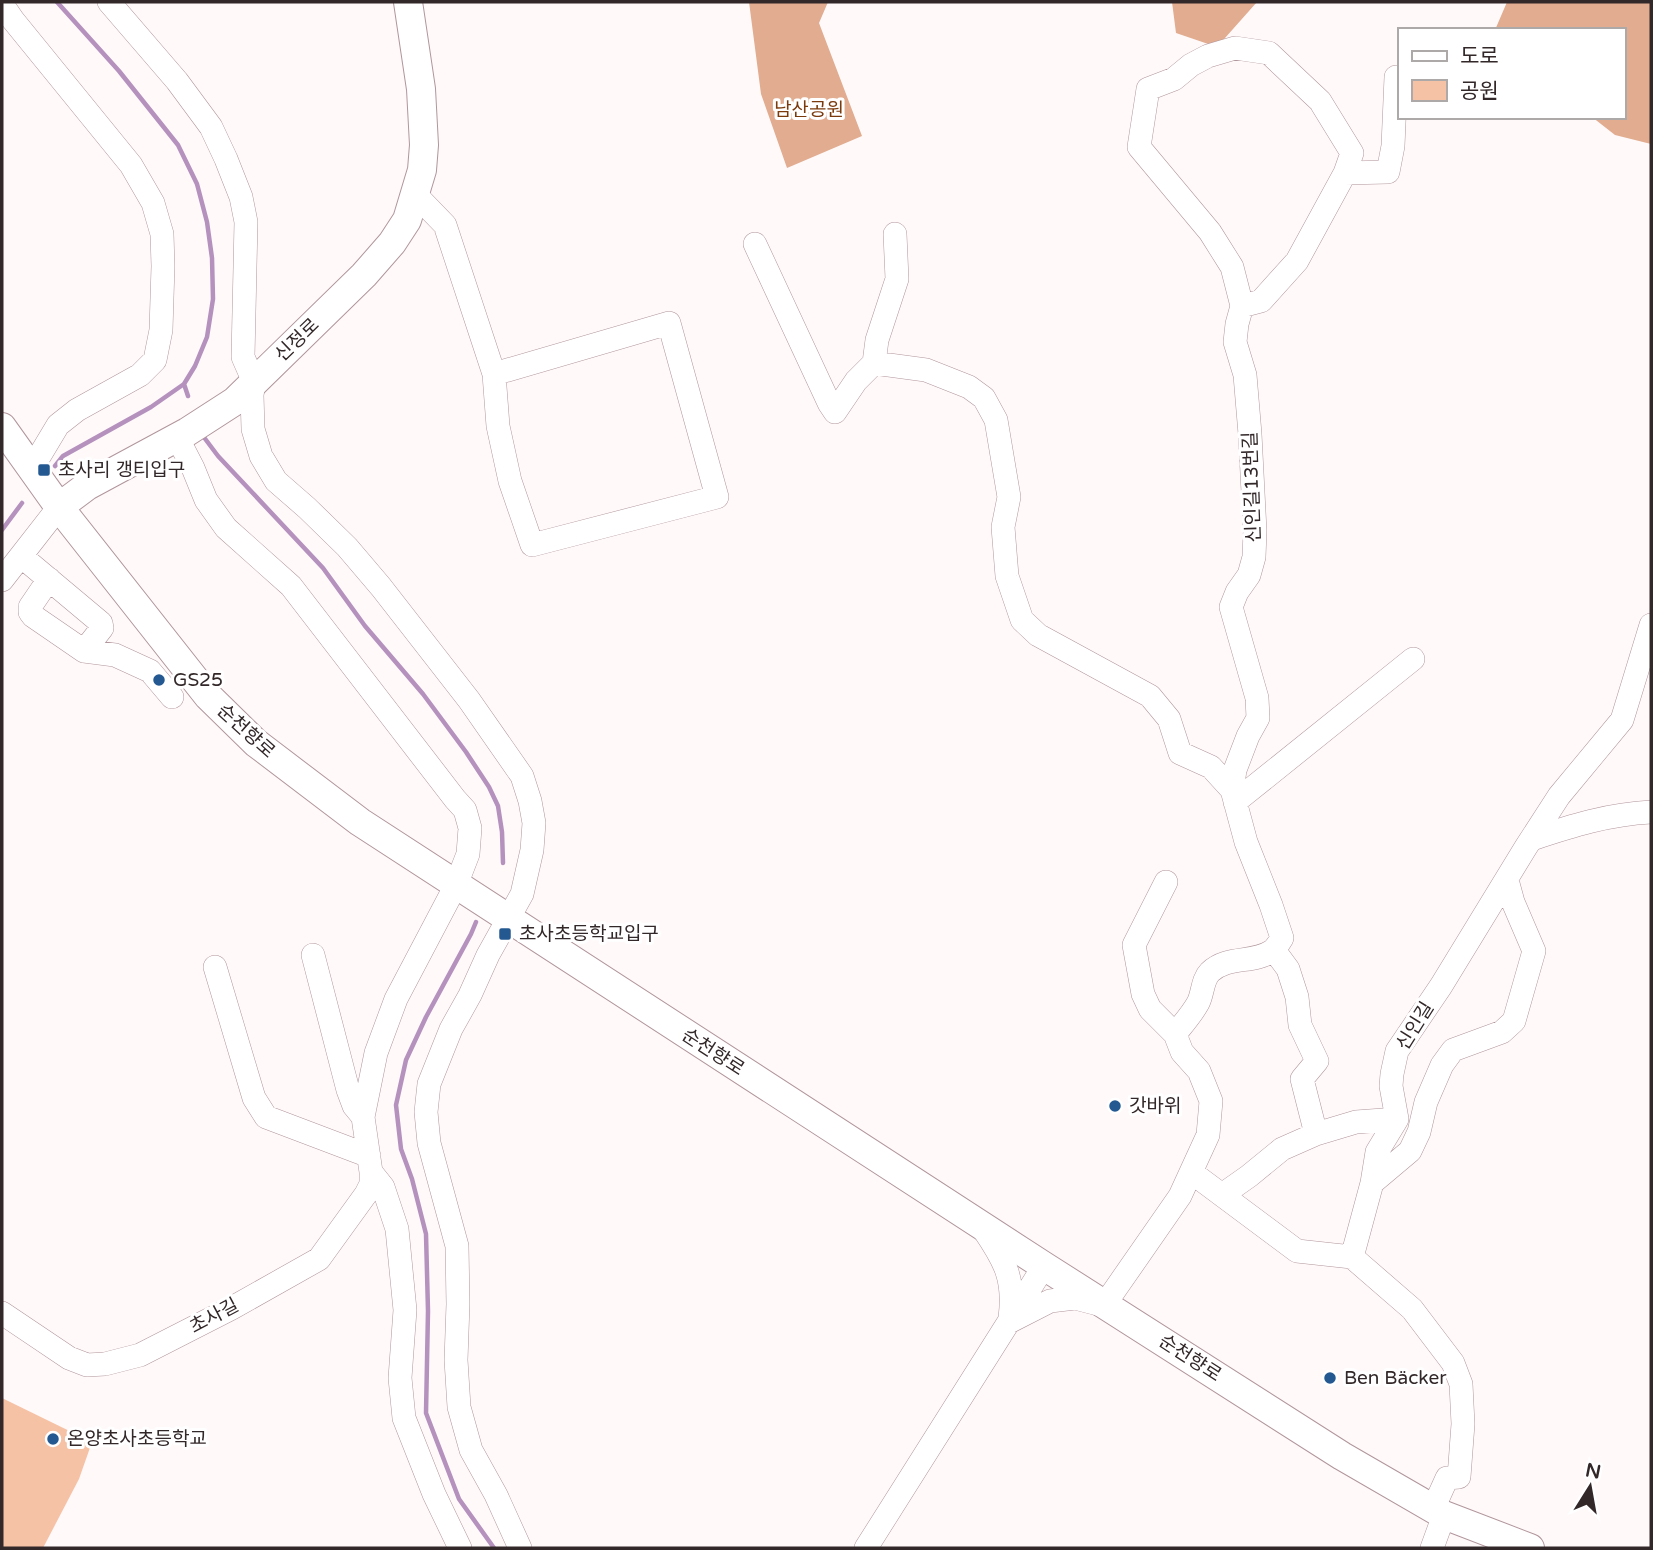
<svg xmlns="http://www.w3.org/2000/svg" width="1653" height="1550" font-family="'Varela Round','Noto Sans KR',sans-serif">
<style>
.green{fill:#f6c2a6}
.forest{fill:#e1ac8f}
.lines{fill:none;stroke-linecap:round;stroke-linejoin:round}
.stream{stroke:#b591bd;stroke-width:4.5}
.minor-casing{stroke:#b1969c;stroke-width:24}
.major-casing{stroke:#b1969c;stroke-width:30}
.minor{stroke:#fff;stroke-width:23}
.major{stroke:#fff;stroke-width:28}
.poi-dot{fill:#235891;stroke:#fff;stroke-width:2.5}
.labels{text-anchor:middle;dominant-baseline:central;stroke-width:6;stroke-linejoin:round;paint-order:stroke}
.park-label{font-size:19px;fill:#7a3a0c;stroke:#fff}
.street-label{font-size:19px;fill:#322729;stroke:#fff}
.poi-label{font-size:19px;fill:#322729;stroke:#fff;text-anchor:start}
</style>
<rect width="100%" height="100%" fill="#fff9fa"/>
<path class="green" d="M 2,1398 L 92,1442 L 79,1479 L 43,1548 L 2,1548 Z"/>
<path class="forest" d="M 749,2 L 828,2 L 819,23 L 862,136 L 787,168 L 761,94 Z
M 1172,2 L 1257,2 L 1217,47 L 1176,33 Z
M 1507,2 L 1651,2 L 1651,144 L 1615,135 L 1592,117 L 1623,117 L 1623,30 L 1495,30 Z"/>
<g class="lines">
<path class="stream" d="M 184,384 L 188,396
M 203,436 L 218,456 L 323,568 L 365,626 L 423,694 L 466,752 L 489,787 L 498,806 L 502,832 L 503,863
M 55,466 L 63,456 L 151,407 L 184,384 L 195,366 L 207,337 L 213,299 L 212,258 L 207,222 L 197,184 L 178,145 L 119,71 L 57,2
M 2,530 L 22,503
M 476,922 L 471,934 L 426,1017 L 406,1060 L 396,1105 L 401,1149 L 412,1179 L 426,1234 L 428,1311 L 426,1413 L 459,1499 L 494,1548"/>
<defs>
<path id="minor" d="M 109,2 L 177,81 L 211,127 L 226,159 L 241,197 L 246,222 L 243,357 L 254,382 L 252,395 L 253,429 L 261,456 L 276,481 L 307,508 L 347,547 L 381,587 L 469,700 L 522,776 L 530,801 L 534,823 L 532,850 L 522,894 L 488,955 L 470,995 L 451,1029 L 429,1084 L 426,1112 L 429,1143 L 457,1246 L 458,1304 L 456,1360 L 459,1407 L 471,1450 L 496,1495 L 520,1548
M 2,4 L 13,20 L 131,165 L 153,203 L 162,234 L 163,266 L 161,330 L 155,360 L 140,375 L 77,410 L 58,425 L 31,470
M 1345,173 L 1388,172 L 1393,146 L 1396,77
M 416,195 L 445,225 L 494,374 L 498,426 L 510,481 L 532,545 L 717,497 L 669,323 L 494,374
M 895,234 L 897,279 L 877,340 L 874,363 L 926,370 L 969,387 L 984,398 L 996,420 L 1009,497 L 1003,527 L 1007,576 L 1022,620 L 1038,635 L 1150,696 L 1169,719 L 1180,753 L 1211,767 L 1232,790
M 755,244 L 829,403 L 835,412 L 856,381 L 874,363
M 1242,306 L 1232,267 L 1210,232 L 1139,147 L 1148,89 L 1174,79 L 1191,65 L 1208,56 L 1235,48 L 1269,53 L 1320,101 L 1352,153 L 1345,173 L 1297,261 L 1261,301 L 1242,306 L 1237,324 L 1235,342 L 1245,375 L 1250,434 L 1255,531 L 1254,557 L 1249,575 L 1237,592 L 1231,607 L 1257,698 L 1258,718 L 1248,736 L 1235,770 L 1232,790 L 1246,842 L 1271,905 L 1282,938 C 1279,943 1276,948 1272,951 C 1253,964 1228,955 1210,972 C 1202,980 1203,994 1198,1003 C 1192,1014 1183,1024 1175,1034 L 1182,1052 L 1199,1071 L 1211,1101 L 1208,1135 L 1191,1172 L 1297,1251 L 1352,1257
M 177,437 L 193,468 L 206,500 L 226,528 L 291,586 L 455,799 L 465,810 L 470,828 L 468,854 L 456,885 L 396,999 L 376,1053 L 363,1117
M 21,556 L 101,623 L 102,628 L 84,651
M 49,579 L 30,607 L 30,612 L 33,616 L 84,651 L 115,655 L 150,671 L 172,697
M 2,580 L 59,507
M 1235,802 L 1413,659
M 1532,839 C 1571,826 1609,814 1651,812
M 1166,882 L 1134,945 L 1143,994 L 1150,1009 L 1175,1034
M 1274,950 L 1288,969 L 1297,997 L 1300,1025 L 1317,1061 L 1302,1079 L 1316,1134 L 1356,1122 L 1397,1119
M 215,967 L 254,1098 L 266,1117 L 369,1156
M 371,1172 L 383,1187 L 397,1229 L 405,1310 L 400,1378 L 404,1418 L 434,1494 L 460,1548
M 1372,1183 L 1410,1151 L 1419,1132 L 1426,1102 L 1442,1065 L 1453,1050 L 1502,1032 L 1514,1021 L 1534,951 L 1513,902 L 1507,880
M 1222,1195 L 1249,1176 L 1282,1149 L 1316,1134
M 984,1230 C 1005,1261 1015,1279 1010,1318
M 1105,1304 L 1180,1196 L 1191,1172
M 2,1313 L 69,1358 L 87,1365 L 105,1364 L 140,1355 L 232,1308 L 319,1259 L 366,1194 L 371,1184 L 371,1172 L 363,1117 L 354,1106 L 348,1090 L 313,955
M 1009,1322 L 1050,1301 L 1075,1298 L 1098,1304
M 1433,1509 L 1447,1478 L 1459,1477 L 1463,1424 L 1461,1384 L 1453,1363 L 1412,1309 L 1352,1257 L 1372,1183 L 1377,1152 L 1397,1119 L 1391,1086 L 1392,1074 L 1397,1051 L 1441,986 L 1526,847 L 1559,796 L 1622,720 L 1651,625
M 866,1548 L 1044,1266
M 1432,1548 L 1444,1515"/>
<path id="major" d="M 2,427 L 59,507 L 208,696 L 256,743 L 360,822 L 1044,1266 L 1342,1456 L 1444,1515 L 1530,1548
M 59,507 L 87,486 L 187,432 L 235,401 L 364,275 L 392,243 L 407,220 L 422,170 L 424,145 L 421,89 L 408,2"/>
</defs>
<use href="#minor" class="minor-casing"/>
<use href="#major" class="major-casing"/>
<use href="#minor" class="minor"/>
<use href="#major" class="major"/>
</g>
<g class="poi-dot">
<rect x="37" y="463" width="14" height="14" rx="3.5"/>
<circle cx="159" cy="680" r="7"/>
<rect x="498" y="927" width="14" height="14" rx="3.5"/>
<circle cx="1115" cy="1106" r="7"/>
<circle cx="1330" cy="1378" r="7"/>
<circle cx="53" cy="1439" r="7"/>
</g>
<g class="labels">
<g class="park-label">
<text x="809" y="110">남산공원</text>
</g>
<g class="street-label">
<text transform="translate(297 340) rotate(-44)">신정로</text>
<text transform="translate(1252 487) rotate(-92)">신인길13번길</text>
<text transform="translate(246 731) rotate(42)">순천향로</text>
<text transform="translate(1415 1026) rotate(-58)">신인길</text>
<text transform="translate(713 1052) rotate(33)">순천향로</text>
<text transform="translate(214 1316) rotate(-28)">초사길</text>
<text transform="translate(1190 1358) rotate(33)">순천향로</text>
</g>
<g class="poi-label">
<text x="58" y="470">초사리 갱티입구</text>
<text x="173" y="680">GS25</text>
<text x="519" y="934">초사초등학교입구</text>
<text x="1129" y="1106">갓바위</text>
<text x="1344" y="1378">Ben Bäcker</text>
<text x="67" y="1439">온양초사초등학교</text>
</g>
</g>
<rect width="1653" height="1550" fill="none" stroke="#322729" stroke-width="7"/>
<rect x="1398" y="28" width="228" height="91" fill="#ffffff" stroke="#ada9a9" stroke-width="2"/>
<rect x="1412" y="51" width="35" height="10" fill="#ffffff" stroke="#ada9a9" stroke-width="2"/>
<text x="1460" y="63" font-size="21" fill="#322729">도로</text>
<rect x="1412" y="80" width="35" height="21" fill="#f6c2a6" stroke="#ada9a9" stroke-width="2"/>
<text x="1460" y="98" font-size="21" fill="#322729">공원</text>
<g transform="translate(1590 1487) rotate(11)" stroke="#ffffff" stroke-width="5" paint-order="stroke">
<path d="M0-5L12 26L0 18L-12 26Z" fill="#322729"/>
<text y="-10" font-size="19" font-weight="bold" text-anchor="middle" fill="#322729">N</text>
</g>
</svg>
